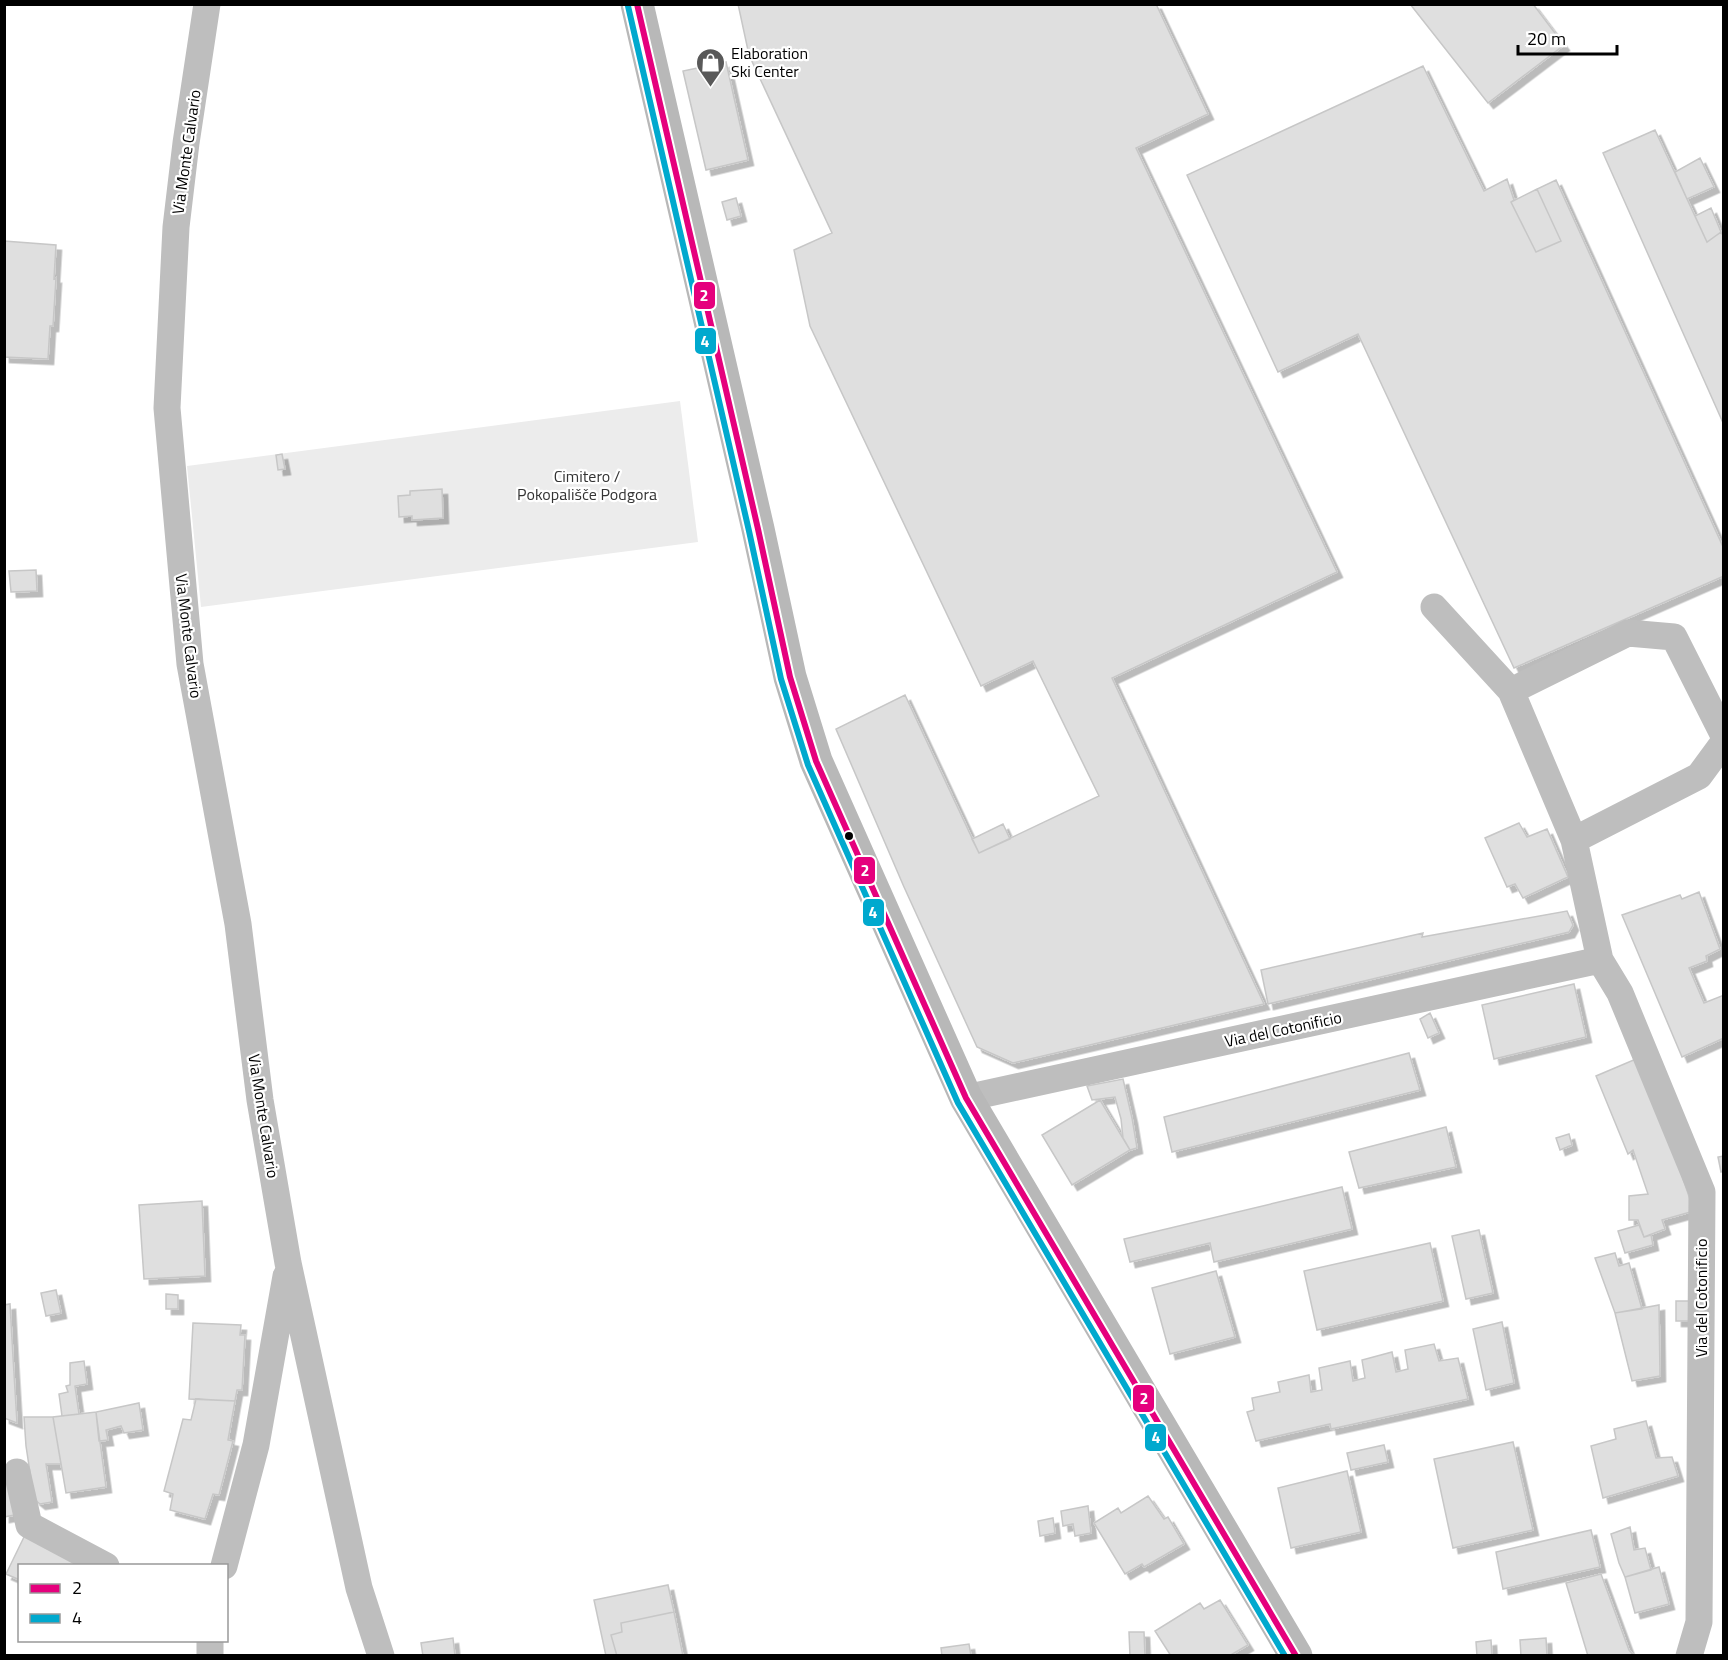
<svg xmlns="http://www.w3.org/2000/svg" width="1728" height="1660" font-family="'Titillium Web',sans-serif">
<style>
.green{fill:#ececec}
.building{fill:#dfdfdf;stroke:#c7c7c7;stroke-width:1.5;filter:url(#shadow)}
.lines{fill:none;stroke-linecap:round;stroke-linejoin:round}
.minor{stroke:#bebebe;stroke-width:27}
.secondary{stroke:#b8b8b8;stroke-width:33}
.bus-1-casing{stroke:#fff;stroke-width:10}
.bus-2-casing{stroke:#fff;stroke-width:10}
.bus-1{stroke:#e5007d;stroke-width:6}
.bus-2{stroke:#00a9ce;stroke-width:6}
.bus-dot{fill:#000;stroke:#fff;stroke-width:2}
.labels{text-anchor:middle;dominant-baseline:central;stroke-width:4.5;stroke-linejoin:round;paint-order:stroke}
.poi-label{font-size:16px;fill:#000;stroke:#fff;text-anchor:start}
.street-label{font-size:16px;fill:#000;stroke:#fff}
.park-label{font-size:16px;fill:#333;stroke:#fff}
.line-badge{stroke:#fff;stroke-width:2}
.badge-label{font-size:16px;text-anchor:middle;font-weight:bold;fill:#fff}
</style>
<defs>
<filter id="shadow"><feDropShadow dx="5.5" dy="5.5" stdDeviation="0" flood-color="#0004"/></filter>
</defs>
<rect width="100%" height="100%" fill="#fff"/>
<path class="green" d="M 680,401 L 698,542 L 201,607 L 187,466 Z"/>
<path class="building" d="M 738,4 L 1156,4 L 1208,114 L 1136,148 L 1337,572 L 1112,678 L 1264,1004 L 1013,1063 L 977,1047 L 904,887 L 836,729 L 905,695 L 979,853 L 1099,796 L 1033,661 L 981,686 L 810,326 L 794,250 L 832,233 L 749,55 Z
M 1410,4 L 1533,4 L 1564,45 L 1488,103 Z
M 726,62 L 748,160 L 706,170 L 683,71 Z
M 1423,66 L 1484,191 L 1507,179 L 1514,200 L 1511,202 L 1536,252 L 1561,241 L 1537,189 L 1556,180 L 1724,549 L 1724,576 L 1514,668 L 1358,334 L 1278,372 L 1187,175 Z
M 1655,130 L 1707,242 L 1721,232 L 1724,237 L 1724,425 L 1603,153 Z
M 1700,158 L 1714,187 L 1687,199 L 1675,172 Z
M 1537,189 L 1561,241 L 1536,252 L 1511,202 Z
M 736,198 L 741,216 L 727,220 L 722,202 Z
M 1711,208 L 1721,232 L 1707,242 L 1695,216 Z
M 4,241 L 56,245 L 54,279 L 56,278 L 53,326 L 50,326 L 48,359 L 4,357 Z
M 282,454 L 285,469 L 278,470 L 276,455 Z
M 442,489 L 443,518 L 412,520 L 412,516 L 399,517 L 398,496 L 410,495 L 410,491 Z
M 36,570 L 37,591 L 11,592 L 9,571 Z
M 1519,823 L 1527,837 L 1547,829 L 1568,877 L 1523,898 L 1515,884 L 1507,887 L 1485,838 Z
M 1003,824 L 1010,839 L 979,853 L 972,839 Z
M 1699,892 L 1720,949 L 1706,956 L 1707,961 L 1689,968 L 1704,1003 L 1724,995 L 1724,1038 L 1682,1057 L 1622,915 L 1680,895 L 1682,899 Z
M 1567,911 L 1573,925 L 1569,932 L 1268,1004 L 1261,970 L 1423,933 L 1422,937 Z
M 1574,984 L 1586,1037 L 1494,1059 L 1482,1005 Z
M 1430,1013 L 1439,1033 L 1428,1038 L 1420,1019 Z
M 1409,1053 L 1420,1090 L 1172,1152 L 1164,1117 Z
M 1636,1059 L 1668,1135 L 1694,1211 L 1662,1220 L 1665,1229 L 1644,1237 L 1638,1220 L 1629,1220 L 1629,1196 L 1648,1194 L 1633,1150 L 1628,1154 L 1596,1076 Z
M 1123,1079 L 1132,1118 L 1137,1148 L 1130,1150 L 1123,1138 L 1121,1119 L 1115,1097 L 1092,1100 L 1087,1086 Z
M 1100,1100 L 1130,1150 L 1072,1185 L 1042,1135 Z
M 1446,1127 L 1456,1167 L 1359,1188 L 1349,1152 Z
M 1569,1134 L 1572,1145 L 1560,1150 L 1556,1138 Z
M 1724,1156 L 1724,1171 L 1721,1172 L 1718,1157 Z
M 1342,1187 L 1352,1229 L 1214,1262 L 1210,1243 L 1130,1262 L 1124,1239 Z
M 202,1201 L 205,1276 L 144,1279 L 139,1205 Z
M 1639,1225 L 1644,1237 L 1651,1235 L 1653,1245 L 1625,1253 L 1618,1231 Z
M 1479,1230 L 1493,1293 L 1466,1299 L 1452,1236 Z
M 1430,1243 L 1443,1301 L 1317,1330 L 1304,1271 Z
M 1615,1253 L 1619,1266 L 1629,1263 L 1642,1309 L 1615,1313 L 1595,1258 Z
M 1216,1271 L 1235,1337 L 1170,1354 L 1152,1288 Z
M 56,1290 L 61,1313 L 46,1316 L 41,1293 Z
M 166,1294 L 178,1295 L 178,1309 L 166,1309 Z
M 1676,1301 L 1689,1301 L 1689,1321 L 1676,1321 Z
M 10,1304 L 13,1357 L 17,1423 L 4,1418 L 4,1305 Z
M 1659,1305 L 1660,1376 L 1632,1381 L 1615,1313 Z
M 1502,1322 L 1514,1383 L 1486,1390 L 1473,1329 Z
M 193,1323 L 241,1325 L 240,1335 L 245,1335 L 242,1390 L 237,1390 L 235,1401 L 189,1399 Z
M 1434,1344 L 1439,1361 L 1458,1358 L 1468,1399 L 1331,1429 L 1330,1424 L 1256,1441 L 1247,1412 L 1254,1410 L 1252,1398 L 1280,1392 L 1278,1382 L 1309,1375 L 1311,1392 L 1322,1390 L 1319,1368 L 1350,1361 L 1353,1381 L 1365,1378 L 1362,1360 L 1392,1352 L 1396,1372 L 1408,1369 L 1405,1350 Z
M 84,1361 L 87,1384 L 75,1386 L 79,1414 L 62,1416 L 59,1394 L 68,1392 L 66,1386 L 70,1385 L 70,1363 Z
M 196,1399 L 235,1401 L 228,1440 L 233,1441 L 219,1495 L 213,1494 L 205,1519 L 170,1510 L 173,1494 L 164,1491 L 183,1419 L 191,1420 Z
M 139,1403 L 143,1430 L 124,1433 L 121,1426 L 106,1430 L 108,1440 L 99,1441 L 96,1412 Z
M 96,1412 L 106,1487 L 66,1493 L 53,1417 Z
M 24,1417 L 53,1417 L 61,1464 L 46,1464 L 52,1502 L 40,1504 L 34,1499 L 26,1446 Z
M 1646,1421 L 1656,1458 L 1672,1457 L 1678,1476 L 1603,1498 L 1591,1446 L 1616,1439 L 1614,1429 Z
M 1513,1442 L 1533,1530 L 1453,1548 L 1434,1459 Z
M 1384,1445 L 1388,1462 L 1351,1470 L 1347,1453 Z
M 1347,1471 L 1361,1532 L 1291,1548 L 1278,1488 Z
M 4,1472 L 25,1513 L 4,1517 Z
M 1148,1496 L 1164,1519 L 1168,1517 L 1184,1544 L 1144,1567 L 1142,1564 L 1125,1574 L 1094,1523 L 1118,1508 L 1121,1513 Z
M 1088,1506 L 1091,1533 L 1075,1536 L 1073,1524 L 1063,1526 L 1061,1511 Z
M 1053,1518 L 1055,1533 L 1040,1536 L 1038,1521 Z
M 1630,1527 L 1634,1550 L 1645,1548 L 1651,1570 L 1625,1577 L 1619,1563 L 1611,1534 Z
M 1591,1530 L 1600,1567 L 1503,1589 L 1496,1552 Z
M 25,1535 L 89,1566 L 20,1566 L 20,1580 L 6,1574 Z
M 1659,1567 L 1669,1604 L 1635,1613 L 1625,1577 Z
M 1601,1574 L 1629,1650 L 1634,1656 L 1588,1656 L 1566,1583 Z
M 668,1585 L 674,1612 L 621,1623 L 622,1632 L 611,1635 L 617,1656 L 606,1656 L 594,1600 Z
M 1220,1600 L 1248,1645 L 1229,1656 L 1171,1656 L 1155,1631 L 1200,1603 L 1204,1609 Z
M 674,1612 L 683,1656 L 617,1656 L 611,1635 L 622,1632 L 621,1623 Z
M 1129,1632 L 1144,1632 L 1145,1656 L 1130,1656 Z
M 453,1638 L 455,1656 L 423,1656 L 421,1643 Z
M 1546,1638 L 1547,1656 L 1521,1656 L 1520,1640 Z
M 1491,1640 L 1492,1656 L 1477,1656 L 1476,1642 Z
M 969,1644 L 971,1656 L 942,1656 L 941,1648 Z"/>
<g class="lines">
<path class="minor" d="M 207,4 L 186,143 L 176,227 L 167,408 L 190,664 L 238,924 L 260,1100 L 288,1263 L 359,1588 L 381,1656
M 1434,607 L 1511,691 L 1574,840 L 1600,960 L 1620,993 L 1702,1192 L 1699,1622 L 1689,1656
M 1511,691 L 1628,633 L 1674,637 L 1724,736
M 1574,840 L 1699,776 L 1724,742
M 966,1098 L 1600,960
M 17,1472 L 29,1525 L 106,1566
M 224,1566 L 256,1445 L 286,1276
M 210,1640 L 210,1656"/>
<path class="secondary" d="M 637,4 L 758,529 L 790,677 L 816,761 L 966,1098 L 1296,1656"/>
<defs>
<path id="bus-1" d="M 637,4 L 758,529 L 790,677 L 816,761 L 966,1098 L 1296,1656"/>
<path id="bus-2" d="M 628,6 L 749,531 L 781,679 L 808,765 L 958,1103 L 1285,1656"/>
</defs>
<use href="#bus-1" class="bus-1-casing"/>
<use href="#bus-2" class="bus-2-casing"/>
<use href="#bus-1" class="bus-1"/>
<use href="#bus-2" class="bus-2"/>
</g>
<defs>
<symbol id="shop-pin" viewBox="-11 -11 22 30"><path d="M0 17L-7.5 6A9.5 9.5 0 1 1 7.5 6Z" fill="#595959" stroke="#fff"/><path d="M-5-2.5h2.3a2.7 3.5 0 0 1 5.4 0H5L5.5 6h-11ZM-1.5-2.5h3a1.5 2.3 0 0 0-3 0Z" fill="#fff"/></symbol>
</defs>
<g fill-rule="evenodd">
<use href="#shop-pin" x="694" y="46" width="33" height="45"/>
</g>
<circle class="bus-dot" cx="849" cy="836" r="5"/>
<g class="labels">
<g class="poi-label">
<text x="731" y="53">Elaboration<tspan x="731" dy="18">Ski Center</tspan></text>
</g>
<g class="street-label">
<text transform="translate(186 152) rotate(-82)">Via Monte Calvario</text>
<text transform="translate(189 636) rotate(83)">Via Monte Calvario</text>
<text transform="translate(1283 1029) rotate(-12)">Via del Cotonificio</text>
<text transform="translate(264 1116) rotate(81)">Via Monte Calvario</text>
<text transform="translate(1701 1298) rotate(-90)">Via del Cotonificio</text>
</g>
<g class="park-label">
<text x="587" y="476">Cimitero /<tspan x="587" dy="18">Pokopališče Podgora</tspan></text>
</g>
</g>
<g class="line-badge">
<rect x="693" y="281" width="23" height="29" rx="6" fill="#e5007d"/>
<rect x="694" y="327" width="23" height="28" rx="6" fill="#00a9ce"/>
<rect x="853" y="856" width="23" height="29" rx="6" fill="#e5007d"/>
<rect x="862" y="898" width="23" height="29" rx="6" fill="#00a9ce"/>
<rect x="1132" y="1384" width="23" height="29" rx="6" fill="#e5007d"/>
<rect x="1144" y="1423" width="23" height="29" rx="6" fill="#00a9ce"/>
</g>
<g class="badge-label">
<text x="704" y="301">2</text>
<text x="705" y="347">4</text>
<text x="865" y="876">2</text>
<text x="873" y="918">4</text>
<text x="1144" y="1404">2</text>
<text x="1156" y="1443">4</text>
</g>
<rect width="1728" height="1660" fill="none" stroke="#000000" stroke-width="12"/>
<rect x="18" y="1564" width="210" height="78" fill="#ffffff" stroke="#999999" stroke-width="1.5"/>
<rect x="30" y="1584" width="30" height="9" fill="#e5007d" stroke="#999999" stroke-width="1.5"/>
<text x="72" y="1594" font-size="18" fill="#000000">2</text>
<rect x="30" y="1614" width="30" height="9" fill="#00a9ce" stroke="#999999" stroke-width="1.5"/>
<text x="72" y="1624" font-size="18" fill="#000000">4</text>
<path d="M1518 45v9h99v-9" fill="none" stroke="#000000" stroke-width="3"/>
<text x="1527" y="45" font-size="18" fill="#000000" stroke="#ffffff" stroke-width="4.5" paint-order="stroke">20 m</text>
</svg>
